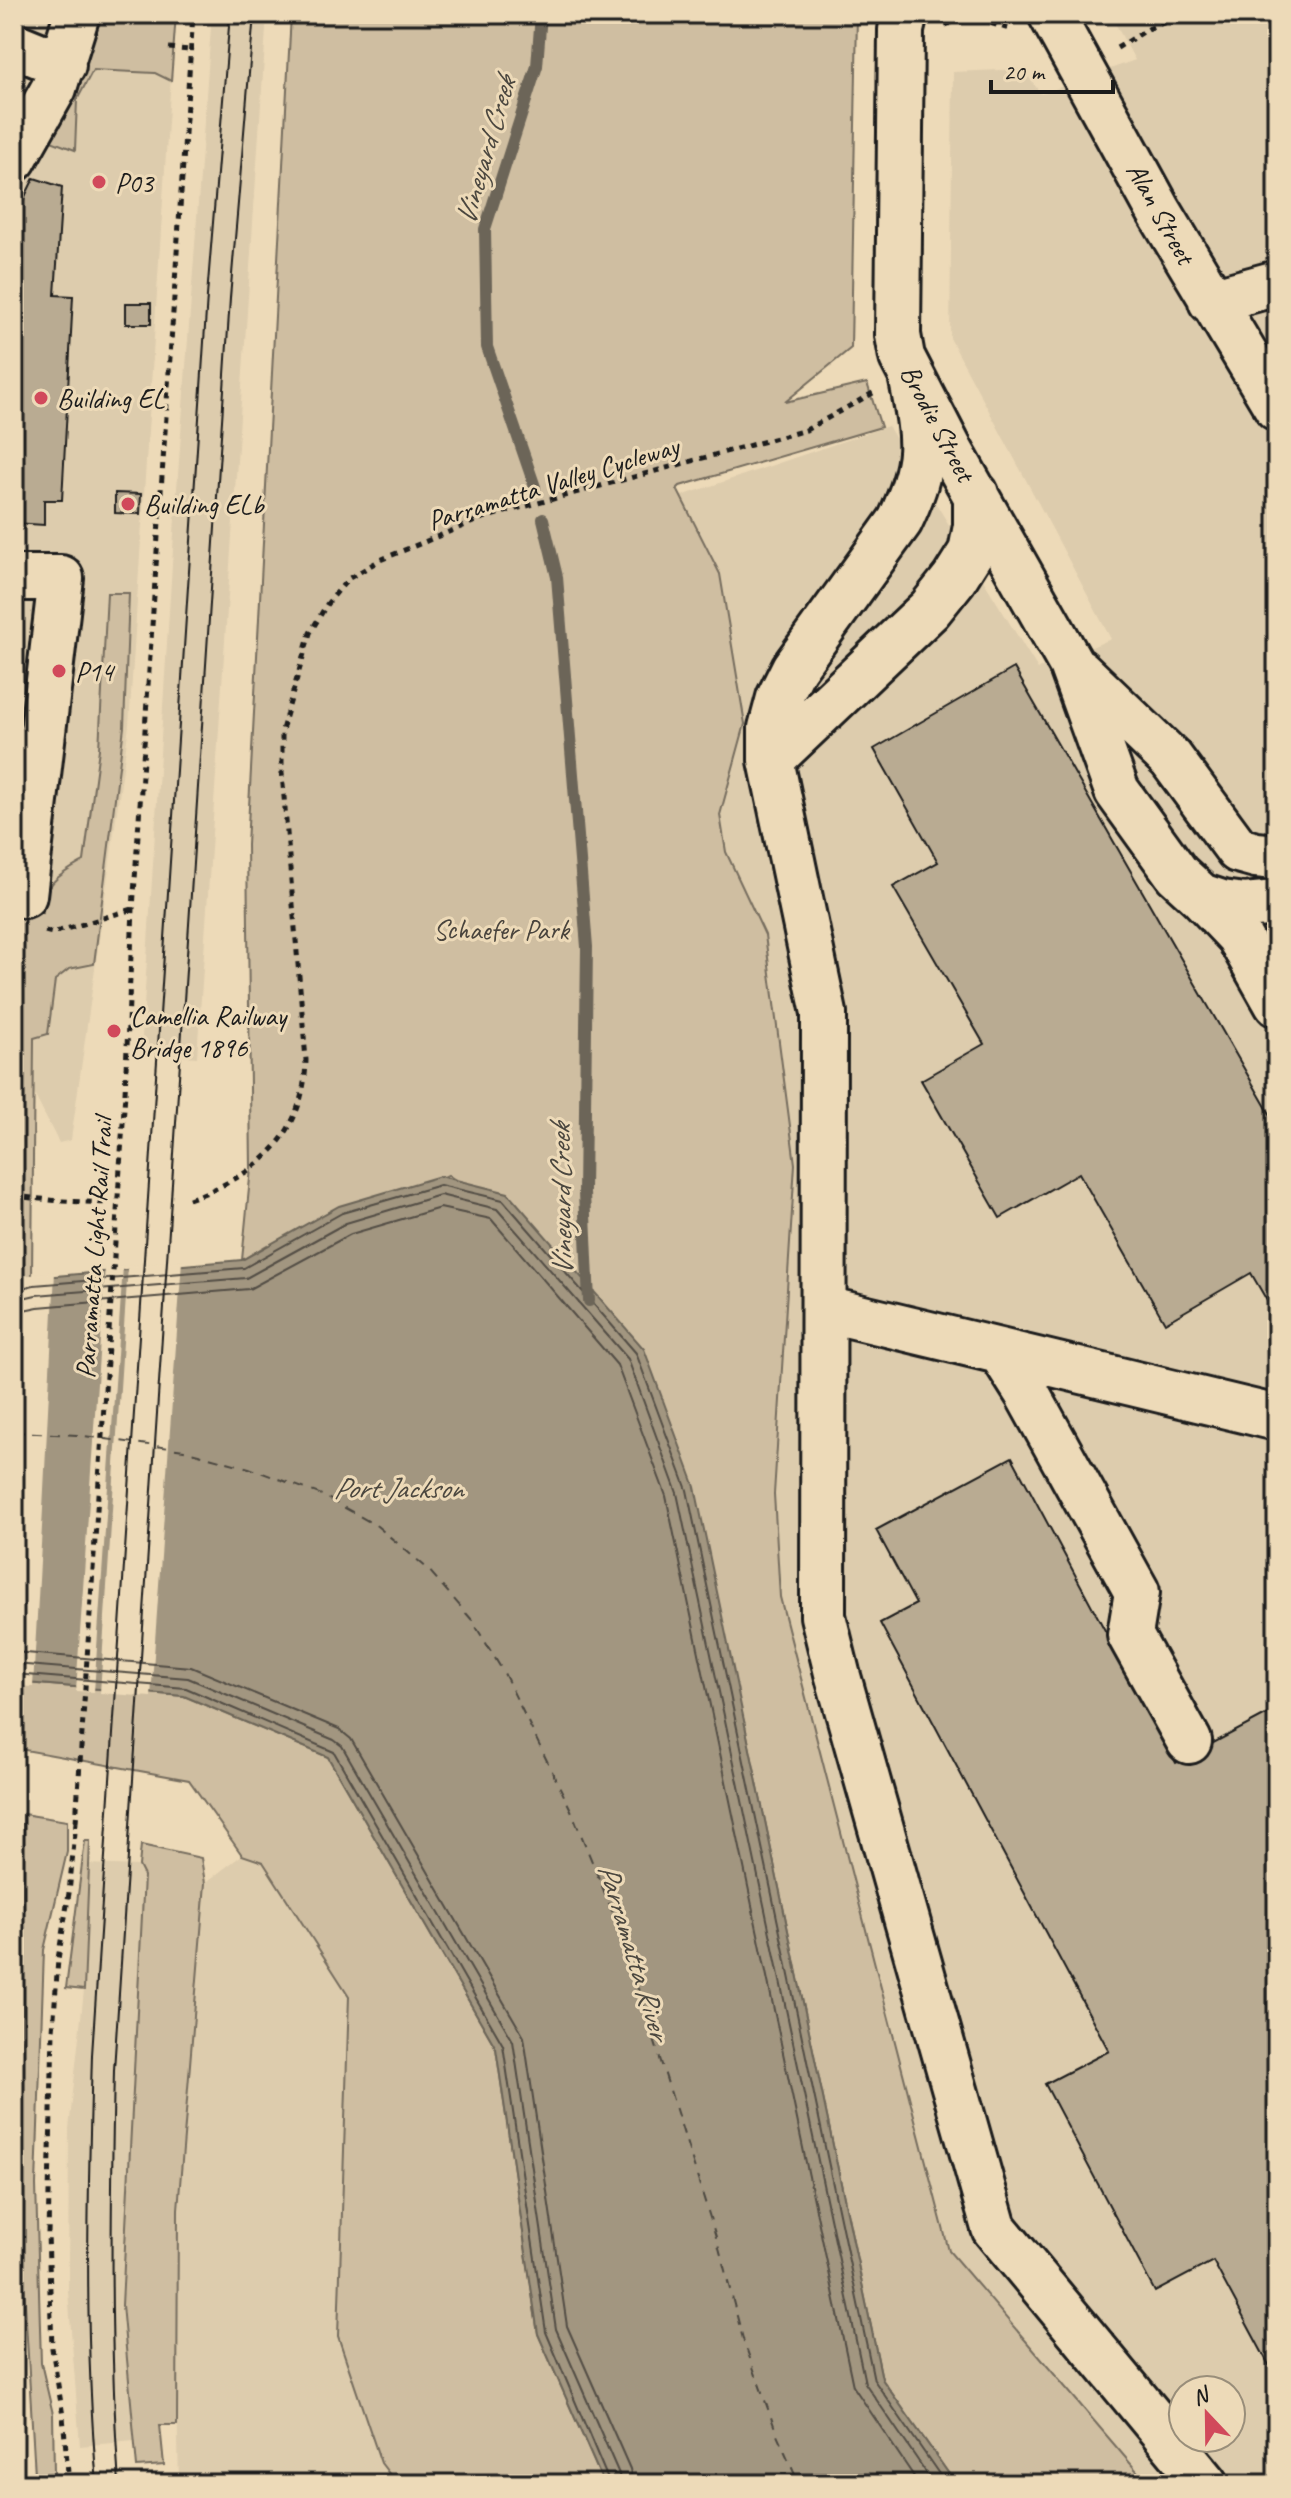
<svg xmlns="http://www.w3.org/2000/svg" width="1291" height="2498" font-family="Caveat,sans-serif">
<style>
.built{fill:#ddccad;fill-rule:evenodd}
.green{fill:#cfbea1;stroke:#766d5e;stroke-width:2}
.water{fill:#a29680;stroke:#6c6558;stroke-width:2}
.pier{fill:#eddab8}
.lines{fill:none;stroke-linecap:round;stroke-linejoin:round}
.shore{stroke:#524d44;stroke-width:2}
.stream{stroke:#6c6558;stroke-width:12}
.ferry{stroke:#4b473f;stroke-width:2;stroke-dasharray:10 8;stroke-linecap:butt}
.building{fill:#b9ab92;stroke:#1c1c1c;stroke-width:2}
.minor-casing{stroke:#1c1c1c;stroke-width:50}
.path{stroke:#1c1c1c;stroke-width:5;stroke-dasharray:6 6;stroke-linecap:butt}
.minor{stroke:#eddab8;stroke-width:44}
.tram{stroke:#1c1c1c;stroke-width:2}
.path-bridge{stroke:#1c1c1c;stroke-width:5;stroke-dasharray:6 6;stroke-linecap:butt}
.poi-dot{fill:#d1495b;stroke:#eddab8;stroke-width:3}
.labels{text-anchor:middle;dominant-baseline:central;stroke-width:6;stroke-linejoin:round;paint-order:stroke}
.poi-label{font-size:28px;fill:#1c1c1c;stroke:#eddab8;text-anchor:start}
.street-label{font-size:28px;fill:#1c1c1c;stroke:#eddab8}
.park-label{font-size:28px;fill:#49443d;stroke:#eddab8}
.water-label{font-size:30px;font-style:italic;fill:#4b473f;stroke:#eddab8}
</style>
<rect width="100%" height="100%" fill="#eddab8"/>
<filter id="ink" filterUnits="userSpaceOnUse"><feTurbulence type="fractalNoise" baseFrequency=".0125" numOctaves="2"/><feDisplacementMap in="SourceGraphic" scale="16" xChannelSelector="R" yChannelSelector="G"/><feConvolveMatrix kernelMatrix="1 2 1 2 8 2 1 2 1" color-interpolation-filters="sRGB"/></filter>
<g filter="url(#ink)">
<path class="built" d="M 14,14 L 175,14 L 129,725 L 71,1140 L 59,1143 L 33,1092 L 14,1098 Z
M 212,14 L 267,14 L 197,1057 L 141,1053 L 176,502 Z
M 1110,14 L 1277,14 L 1277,2484 L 1135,2484 L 945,2255 L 786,1704 L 658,504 L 888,426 L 1038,669 L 1111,639 L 950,338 L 953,72 L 1023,69 L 1041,94 L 1135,60 ZM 1183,2390 L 1231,2390 L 1231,2438 L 1183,2438 Z
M 242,1855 L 263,1862 L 349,1996 L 338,2336 L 381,2463 L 397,2484 L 179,2484 L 177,2394 L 178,2209 L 205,1883 Z
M 88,1864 L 139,1866 L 144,1876 L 122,2305 L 134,2441 L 80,2446 L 68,2291 L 69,2129 L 84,1990 Z"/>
<path class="green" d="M 97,14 L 176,14 L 171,81 L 155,73 L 93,70 L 77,100 L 75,150 L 51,141 L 74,92 Z
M 291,14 L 857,14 L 851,348 L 785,402 L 867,383 L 881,427 L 680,486 L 677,489 L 720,574 L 745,724 L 720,815 L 726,852 L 765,935 L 795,1164 L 774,1494 L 780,1597 L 949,2251 L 1148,2484 L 956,2484 L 882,2379 L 744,1721 L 557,1252 L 448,1175 L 270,1262 L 267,1245 L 242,1260 L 251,1168 L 247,845 Z
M 107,593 L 129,593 L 124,727 L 94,964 L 69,969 L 55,980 L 48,1034 L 34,1038 L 32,1278 L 14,1283 L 14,907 L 43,913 C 42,883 61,874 84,861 L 99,749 Z
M 14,1682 L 184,1696 L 328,1757 L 496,2048 L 538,2334 L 604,2484 L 397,2484 L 381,2463 L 338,2336 L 349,1996 L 263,1862 L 242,1855 L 189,1780 L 14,1748 Z
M 23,1814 L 67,1821 L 67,1852 L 44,1950 L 36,2185 L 41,2363 L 53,2414 L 54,2473 L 35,2475 L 21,2236 Z
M 85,1841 L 90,1841 L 84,1990 L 66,1988 Z
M 141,1845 L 201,1858 L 205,1883 L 178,2209 L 177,2425 L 160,2425 L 164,2465 L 137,2467 L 122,2305 L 144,1876 L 139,1866 Z"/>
<path class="water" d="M 440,1176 L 508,1193 L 644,1349 L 695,1487 L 882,2379 L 956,2484 L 604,2484 L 538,2334 L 496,2048 L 328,1757 L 184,1696 L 14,1682 L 14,1283 L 32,1278 L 242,1260 L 339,1206 Z"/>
<path class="pier" d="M 182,1261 L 151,1697 L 100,1693 L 128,1266 Z
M 123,1266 L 94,1692 L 76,1691 L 105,1267 Z
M 55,1272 L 43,1509 L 33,1687 L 14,1686 L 14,1425 L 22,1276 Z"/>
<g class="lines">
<path class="shore" d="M 14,1290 L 34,1285 L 244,1268 L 342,1213 L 440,1185 L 503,1200 L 636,1353 L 687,1490 L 874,2380 L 946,2484
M 14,1300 L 36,1295 L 246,1278 L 346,1223 L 440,1195 L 497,1209 L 628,1359 L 677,1493 L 865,2383 L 934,2484
M 14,1312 L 38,1307 L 249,1289 L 351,1234 L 440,1208 L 491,1219 L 617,1365 L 666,1496 L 853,2386 L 919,2484
M 14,1652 L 191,1667 L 339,1729 L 351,1739 L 524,2037 L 567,2326 L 630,2469 L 633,2484
M 14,1664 L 188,1678 L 334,1740 L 342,1746 L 513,2041 L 556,2329 L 619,2474 L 620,2484
M 14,1674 L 186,1688 L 334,1752 L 503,2045 L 546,2332 L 610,2484"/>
<path class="stream" d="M 535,487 L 487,347 L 485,229 L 537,66 L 541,14
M 543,519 L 557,577 L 587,947 L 584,1193 L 589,1301"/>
<path class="ferry" d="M 14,1432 L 77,1435 L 184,1450 L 249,1468 L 322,1495 L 377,1526 L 428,1569 L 472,1620 L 504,1673 L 571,1810 L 619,1928 L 717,2240 L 743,2339 L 777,2434 L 799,2484"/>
</g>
<path class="building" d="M 34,178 L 62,187 L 55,295 L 73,296 L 62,500 L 44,500 L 44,525 L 14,523 L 14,219 Z
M 126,303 L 151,303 L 151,324 L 126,324 Z
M 115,493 L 141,494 L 140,514 L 115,513 Z
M 1014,668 L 1277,1126 L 1277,1318 L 1251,1273 L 1165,1323 L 1079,1173 L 1000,1218 L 921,1080 L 984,1044 L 893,887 L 938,862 L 874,749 Z
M 1012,1457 L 1176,1763 L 1277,1709 L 1277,2380 L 1213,2261 L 1155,2292 L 1045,2084 L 1109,2051 L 880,1623 L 916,1604 L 876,1530 Z"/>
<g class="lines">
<defs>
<path id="minor" d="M 905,14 L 901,30 L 898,335 L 902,357 L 950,450 L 1071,664 L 1117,791 L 1177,874 L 1201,896 L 1222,903 L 1244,906 L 1277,903
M 1051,14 L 1159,211 L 1277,408
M 14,45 L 63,65
M 14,159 L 54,88 L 77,14
M 1211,301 L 1277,283
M 911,375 C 924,440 929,459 900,521 L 794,668 L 779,698 L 771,728 L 771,760 L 824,1013 L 823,1616 L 837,1673 L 994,2228 L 1206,2484
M 14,578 L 61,578 L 24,895 L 14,894
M 1079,671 L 1171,759 L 1238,850 L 1256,855 L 1277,857
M 771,760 L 930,609 L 954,579 L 971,552 L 976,526 L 976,494
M 1201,896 L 1238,935 L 1277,1004
M 825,1309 L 1277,1418
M 1001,1352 L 1027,1393 L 1137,1592 L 1130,1635 L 1189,1741"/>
</defs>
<use href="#minor" class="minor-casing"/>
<path class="path" d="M 945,25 L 971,17 L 1012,30
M 169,48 L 190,50
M 1117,48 L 1150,28 L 1187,14
M 45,931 L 53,933 L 133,909
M 125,1093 L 133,909 L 193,14
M 14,1196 L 59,1201 L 107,1203
M 189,1199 C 258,1175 304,1137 306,1060 L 282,773 L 282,730 L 310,633 L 327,604 L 348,579 L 380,560 L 483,518 L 806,430 L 873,393
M 69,2484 L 63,2416 L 52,2348 L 48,2234 L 53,2031 L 58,1959 L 69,1893 L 76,1822"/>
<use href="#minor" class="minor"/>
<path class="tram" d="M 97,2484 C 84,2341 88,2198 92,2055 L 207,296 L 230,14
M 119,2484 C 109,2346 111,2208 114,2070 L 230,298 L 254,14"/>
<path class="path-bridge" d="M 76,1822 L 125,1093"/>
</g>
</g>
<g class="poi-dot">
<circle cx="99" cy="182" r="8"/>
<circle cx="41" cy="398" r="8"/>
<circle cx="128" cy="504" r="8"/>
<circle cx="59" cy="671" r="8"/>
<circle cx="114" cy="1031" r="8"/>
</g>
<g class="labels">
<g class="poi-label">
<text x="115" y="182">P03</text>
<text x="57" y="398">Building EL</text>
<text x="144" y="504">Building ELb</text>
<text x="75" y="671">P14</text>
<text x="130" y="1015">Camellia Railway<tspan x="130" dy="32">Bridge 1896</tspan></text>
</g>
<g class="street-label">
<text transform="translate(1161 213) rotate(61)">Alan Street</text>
<text transform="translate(938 423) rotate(62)">Brodie Street</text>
<text transform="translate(553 483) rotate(-17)">Parramatta Valley Cycleway</text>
<text transform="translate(94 1248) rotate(-86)">Parramatta Light Rail Trail</text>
</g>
<g class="park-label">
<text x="501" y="929">Schaefer Park</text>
</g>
<g class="water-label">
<text transform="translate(485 151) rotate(-74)">Vineyard Creek</text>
<text transform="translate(561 1200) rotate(-91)">Vineyard Creek</text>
<text x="398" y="1488">Port Jackson</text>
<text transform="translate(634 1951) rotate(73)">Parramatta River</text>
</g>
</g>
<rect width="1291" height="2498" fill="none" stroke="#eddab8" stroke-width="48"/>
<rect x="24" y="24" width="1243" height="2450" fill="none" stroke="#1c1c1c" stroke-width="3" filter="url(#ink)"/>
<g transform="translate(1207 2414) rotate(338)"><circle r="38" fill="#eddab8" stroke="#998e7a" stroke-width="2"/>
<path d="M0-6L14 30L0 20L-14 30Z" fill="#d1495b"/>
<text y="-12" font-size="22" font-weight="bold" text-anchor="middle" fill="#1c1c1c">N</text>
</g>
<path d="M991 80v12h122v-12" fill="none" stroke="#1c1c1c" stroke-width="4"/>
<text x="1003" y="80" font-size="24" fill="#1c1c1c" stroke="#eddab8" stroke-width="6" paint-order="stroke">20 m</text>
</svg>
